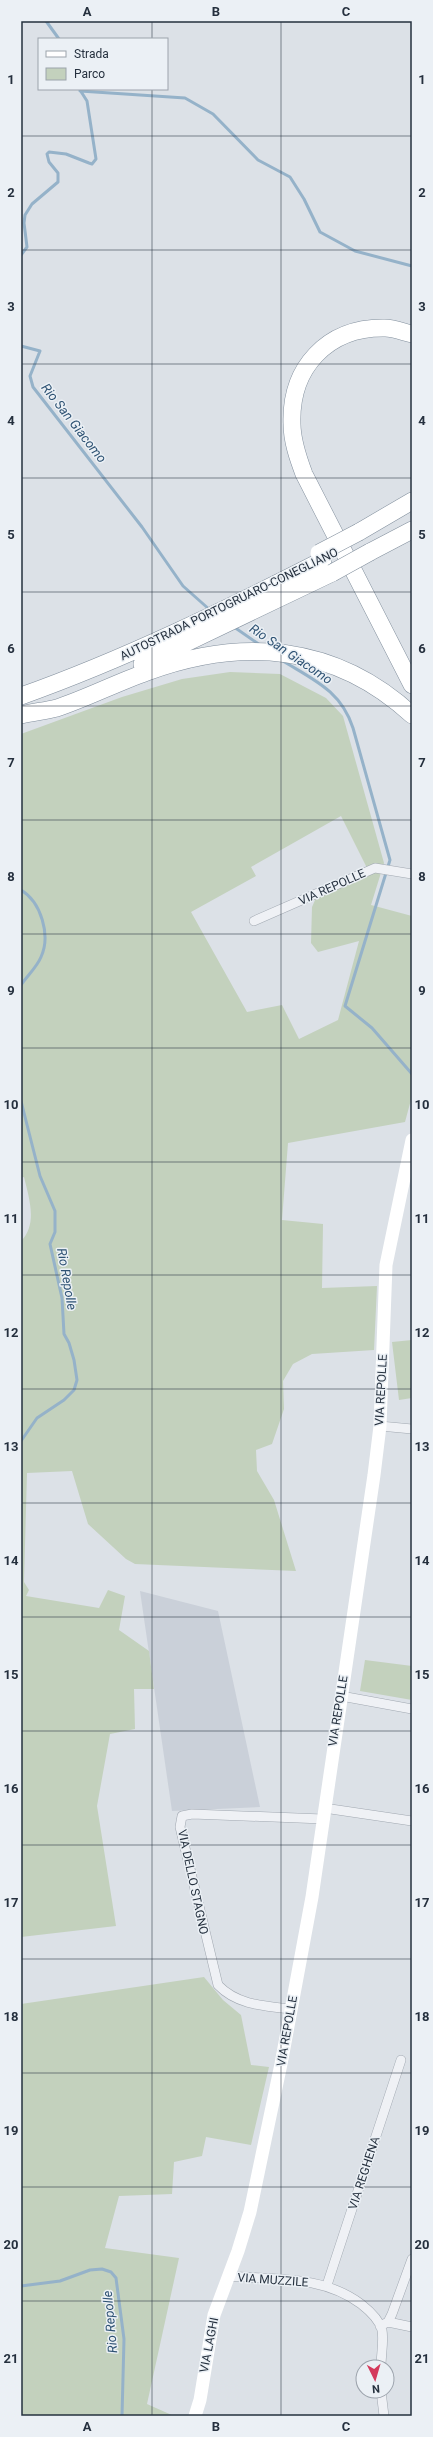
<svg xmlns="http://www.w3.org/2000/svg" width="433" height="2437" font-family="Roboto,sans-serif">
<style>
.built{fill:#cad0d9}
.green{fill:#c3d1bd;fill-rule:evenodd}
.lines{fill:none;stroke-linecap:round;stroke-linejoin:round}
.stream{stroke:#95b2c9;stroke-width:3}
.street-casing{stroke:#a1a8b1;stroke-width:10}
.highway-casing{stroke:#83909e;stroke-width:18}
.street{stroke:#eff1f5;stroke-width:9}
.secondary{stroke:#fff;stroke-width:13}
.highway{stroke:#fff;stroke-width:17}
.highway-bridge-casing{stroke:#83909e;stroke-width:18;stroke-linecap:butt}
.highway-bridge{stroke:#fff;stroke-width:17}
.grid{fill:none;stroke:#25303e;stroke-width:1;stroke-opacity:0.55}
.labels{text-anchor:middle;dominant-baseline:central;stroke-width:3;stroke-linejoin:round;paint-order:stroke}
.street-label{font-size:12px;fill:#25303e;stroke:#ebf0f5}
.water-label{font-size:13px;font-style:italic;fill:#2e5273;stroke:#ebf0f5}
.neatline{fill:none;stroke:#25303e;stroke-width:1.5}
.grid-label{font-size:13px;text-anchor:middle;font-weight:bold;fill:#25303e}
</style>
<rect width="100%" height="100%" fill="#dce1e7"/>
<path class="built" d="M 140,1591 L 218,1611 L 260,1807 L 172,1811 Z"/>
<path class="green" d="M 230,672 L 280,674 L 326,698 L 343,716 L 384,863 L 371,905 L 412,916 L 412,1096 L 405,1122 L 288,1143 L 282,1220 L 323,1224 L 322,1288 L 377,1286 L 374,1350 L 312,1354 L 293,1364 L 283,1381 L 284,1409 L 272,1444 L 256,1450 L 257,1471 L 274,1500 L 296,1571 L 135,1564 L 126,1559 L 88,1524 L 72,1471 L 27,1473 L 24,1582 L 29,1590 L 26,1596 L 99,1608 L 108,1590 L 125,1596 L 119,1630 L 149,1651 L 154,1689 L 134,1689 L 135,1729 L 110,1734 L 97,1806 L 116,1926 L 21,1937 L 21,1241 C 38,1224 29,1198 24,1177 L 21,1178 L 21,734 L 122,697 L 182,679 ZM 341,816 L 370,874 L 316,898 L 312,907 L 311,943 L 318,952 L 359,941 L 338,1020 L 299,1039 L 282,1005 L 247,1012 L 191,912 L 256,876 L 251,867 Z
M 412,1340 L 412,1398 L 399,1400 L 392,1342 Z
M 365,1660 L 412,1666 L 412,1700 L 360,1691 Z
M 204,1977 L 223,2000 L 241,2015 L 251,2065 L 269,2067 L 251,2145 L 206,2137 L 202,2156 L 174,2162 L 172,2194 L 119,2196 L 105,2248 L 179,2258 L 147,2404 L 174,2416 L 21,2416 L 21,2004 Z"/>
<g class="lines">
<path class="stream" d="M 46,21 L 59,39
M 80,91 L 185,98 L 213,114 L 258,160 L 290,177 L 304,199 L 320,232 L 355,251 L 412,266
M 21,255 L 27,247 L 24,223 L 25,215 L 32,204 L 58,182 L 58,173 L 49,162 L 47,154 L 49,152 L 66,154 L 89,163 L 92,164 L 96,159 L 87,101 L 80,90
M 21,346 L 40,351 L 30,376 L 33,387 L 142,527 L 183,586 L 210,610
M 234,627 L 260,645
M 283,661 C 314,680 341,691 353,728 L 390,860 L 345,1006 L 372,1028 L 412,1074
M 21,890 C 41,902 51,935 41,957 C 37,967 27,976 21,985
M 21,1101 L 40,1176 L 55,1211 L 55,1232 L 50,1244 L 62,1298 L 64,1334 L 69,1343 L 74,1360 L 77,1380 L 74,1390 L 64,1400 L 37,1418 L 21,1441
M 21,2286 L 60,2281 L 90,2270 L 102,2269 L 111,2272 L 116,2278 L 124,2339 L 122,2416"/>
<defs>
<path id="street" d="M 254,921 L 375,868 L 412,874
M 380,1426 L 412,1429
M 341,1696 L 412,1709
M 324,1808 L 412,1821
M 291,2009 C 264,2006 237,2005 218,1985 L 180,1827 L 182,1816 L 192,1814 L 323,1819
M 229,2276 C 275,2280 322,2275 361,2304 C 370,2311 379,2319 382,2330 C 384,2341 381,2355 381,2367
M 327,2285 L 401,2060
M 388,2322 L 412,2327
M 380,2326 L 388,2322 L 392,2314 L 412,2259
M 381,2391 L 384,2416"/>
<path id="highway" d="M 412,334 C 403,332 394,328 385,328 C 327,327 290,368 292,424 C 292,441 298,458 304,474 L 412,685
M 359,532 L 412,501
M 370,552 L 412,530
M 142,664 L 332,573
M 21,696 C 125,659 225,610 323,560
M 21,715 C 33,712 45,711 57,708 C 87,698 116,683 147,672 C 242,637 335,644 412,715"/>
</defs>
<use href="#street" class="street-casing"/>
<use href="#highway" class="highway-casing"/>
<use href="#street" class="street"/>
<path class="secondary" d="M 195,2416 L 200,2400 L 214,2315 L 238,2251 L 250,2212 L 281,2064 L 312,1897 L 374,1475 L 380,1426 L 386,1265 L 412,1140"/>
<use href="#highway" class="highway"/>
<defs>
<path id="highway-bridge" d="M 319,553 L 359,532
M 332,573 L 370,552"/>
</defs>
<use href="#highway-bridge" class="highway-bridge-casing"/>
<use href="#highway-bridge" class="highway-bridge"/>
</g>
<path class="grid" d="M 152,21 L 152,39M 281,21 L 281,2416M 152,89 L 152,2416M 21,136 L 412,136M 21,250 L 412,250M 21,364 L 412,364M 21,478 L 412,478M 21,592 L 412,592M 21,706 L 412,706M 21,820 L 412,820M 21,934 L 412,934M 21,1048 L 412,1048M 21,1162 L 412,1162M 21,1275 L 412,1275M 21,1389 L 412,1389M 21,1503 L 412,1503M 21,1617 L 412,1617M 21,1731 L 412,1731M 21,1845 L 412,1845M 21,1959 L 412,1959M 21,2073 L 412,2073M 21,2187 L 412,2187M 21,2301 L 412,2301"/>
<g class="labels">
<g class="street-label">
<text transform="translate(229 604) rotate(-26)">AUTOSTRADA PORTOGRUARO-CONEGLIANO</text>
<text transform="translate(332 887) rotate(-24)">VIA REPOLLE</text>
<text transform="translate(381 1390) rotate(-87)">VIA REPOLLE</text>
<text transform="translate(338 1711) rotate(-81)">VIA REPOLLE</text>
<text transform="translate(193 1882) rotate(78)">VIA DELLO STAGNO</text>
<text transform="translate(287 2031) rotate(-80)">VIA REPOLLE</text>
<text transform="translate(364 2173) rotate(-72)">VIA REGHENA</text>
<text transform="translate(273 2280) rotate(4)">VIA MUZZILE</text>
<text transform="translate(209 2345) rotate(-79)">VIA LAGHI</text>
</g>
<g class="water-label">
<text transform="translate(74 423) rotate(52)">Rio San Giacomo</text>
<text transform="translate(291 654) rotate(34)">Rio San Giacomo</text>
<text transform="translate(67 1279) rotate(80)">Rio Repolle</text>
<text transform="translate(110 2322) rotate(-95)">Rio Repolle</text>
</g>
</g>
<rect width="433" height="2437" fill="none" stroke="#ebf0f5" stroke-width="44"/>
<rect x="38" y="38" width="130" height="52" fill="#ebf0f5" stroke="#9ca3ac"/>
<rect x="46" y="51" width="20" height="6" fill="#ffffff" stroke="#9ca3ac"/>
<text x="74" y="58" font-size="12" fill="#25303e">Strada</text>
<rect x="46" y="68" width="20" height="12" fill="#c3d1bd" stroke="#9ca3ac"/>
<text x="74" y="78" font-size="12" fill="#25303e">Parco</text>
<g transform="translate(375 2379) rotate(175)"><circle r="19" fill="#ebf0f5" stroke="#9ca3ac"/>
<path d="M0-3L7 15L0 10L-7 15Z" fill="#d4395c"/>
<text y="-6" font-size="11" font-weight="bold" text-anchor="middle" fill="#25303e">N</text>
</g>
<rect x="22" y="22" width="389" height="2393" class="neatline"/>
<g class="grid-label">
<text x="87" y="16">A</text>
<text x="216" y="16">B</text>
<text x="346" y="16">C</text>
<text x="11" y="84">1</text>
<text x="422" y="84">1</text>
<text x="11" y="197">2</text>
<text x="422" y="197">2</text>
<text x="11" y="311">3</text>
<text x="422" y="311">3</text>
<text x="11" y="425">4</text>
<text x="422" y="425">4</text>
<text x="11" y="539">5</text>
<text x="422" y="539">5</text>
<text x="11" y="653">6</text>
<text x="422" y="653">6</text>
<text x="11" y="767">7</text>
<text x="422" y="767">7</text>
<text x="11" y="881">8</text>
<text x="422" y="881">8</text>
<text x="11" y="995">9</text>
<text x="422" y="995">9</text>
<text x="11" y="1109">10</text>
<text x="422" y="1109">10</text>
<text x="11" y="1223">11</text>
<text x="422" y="1223">11</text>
<text x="11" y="1337">12</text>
<text x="422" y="1337">12</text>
<text x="11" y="1451">13</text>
<text x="422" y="1451">13</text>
<text x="11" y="1565">14</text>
<text x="422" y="1565">14</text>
<text x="11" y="1679">15</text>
<text x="422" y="1679">15</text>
<text x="11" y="1793">16</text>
<text x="422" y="1793">16</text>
<text x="11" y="1907">17</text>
<text x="422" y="1907">17</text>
<text x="11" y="2021">18</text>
<text x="422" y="2021">18</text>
<text x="11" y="2135">19</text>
<text x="422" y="2135">19</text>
<text x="11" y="2249">20</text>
<text x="422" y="2249">20</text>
<text x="11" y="2363">21</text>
<text x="422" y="2363">21</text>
<text x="87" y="2431">A</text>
<text x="216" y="2431">B</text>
<text x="346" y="2431">C</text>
</g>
</svg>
